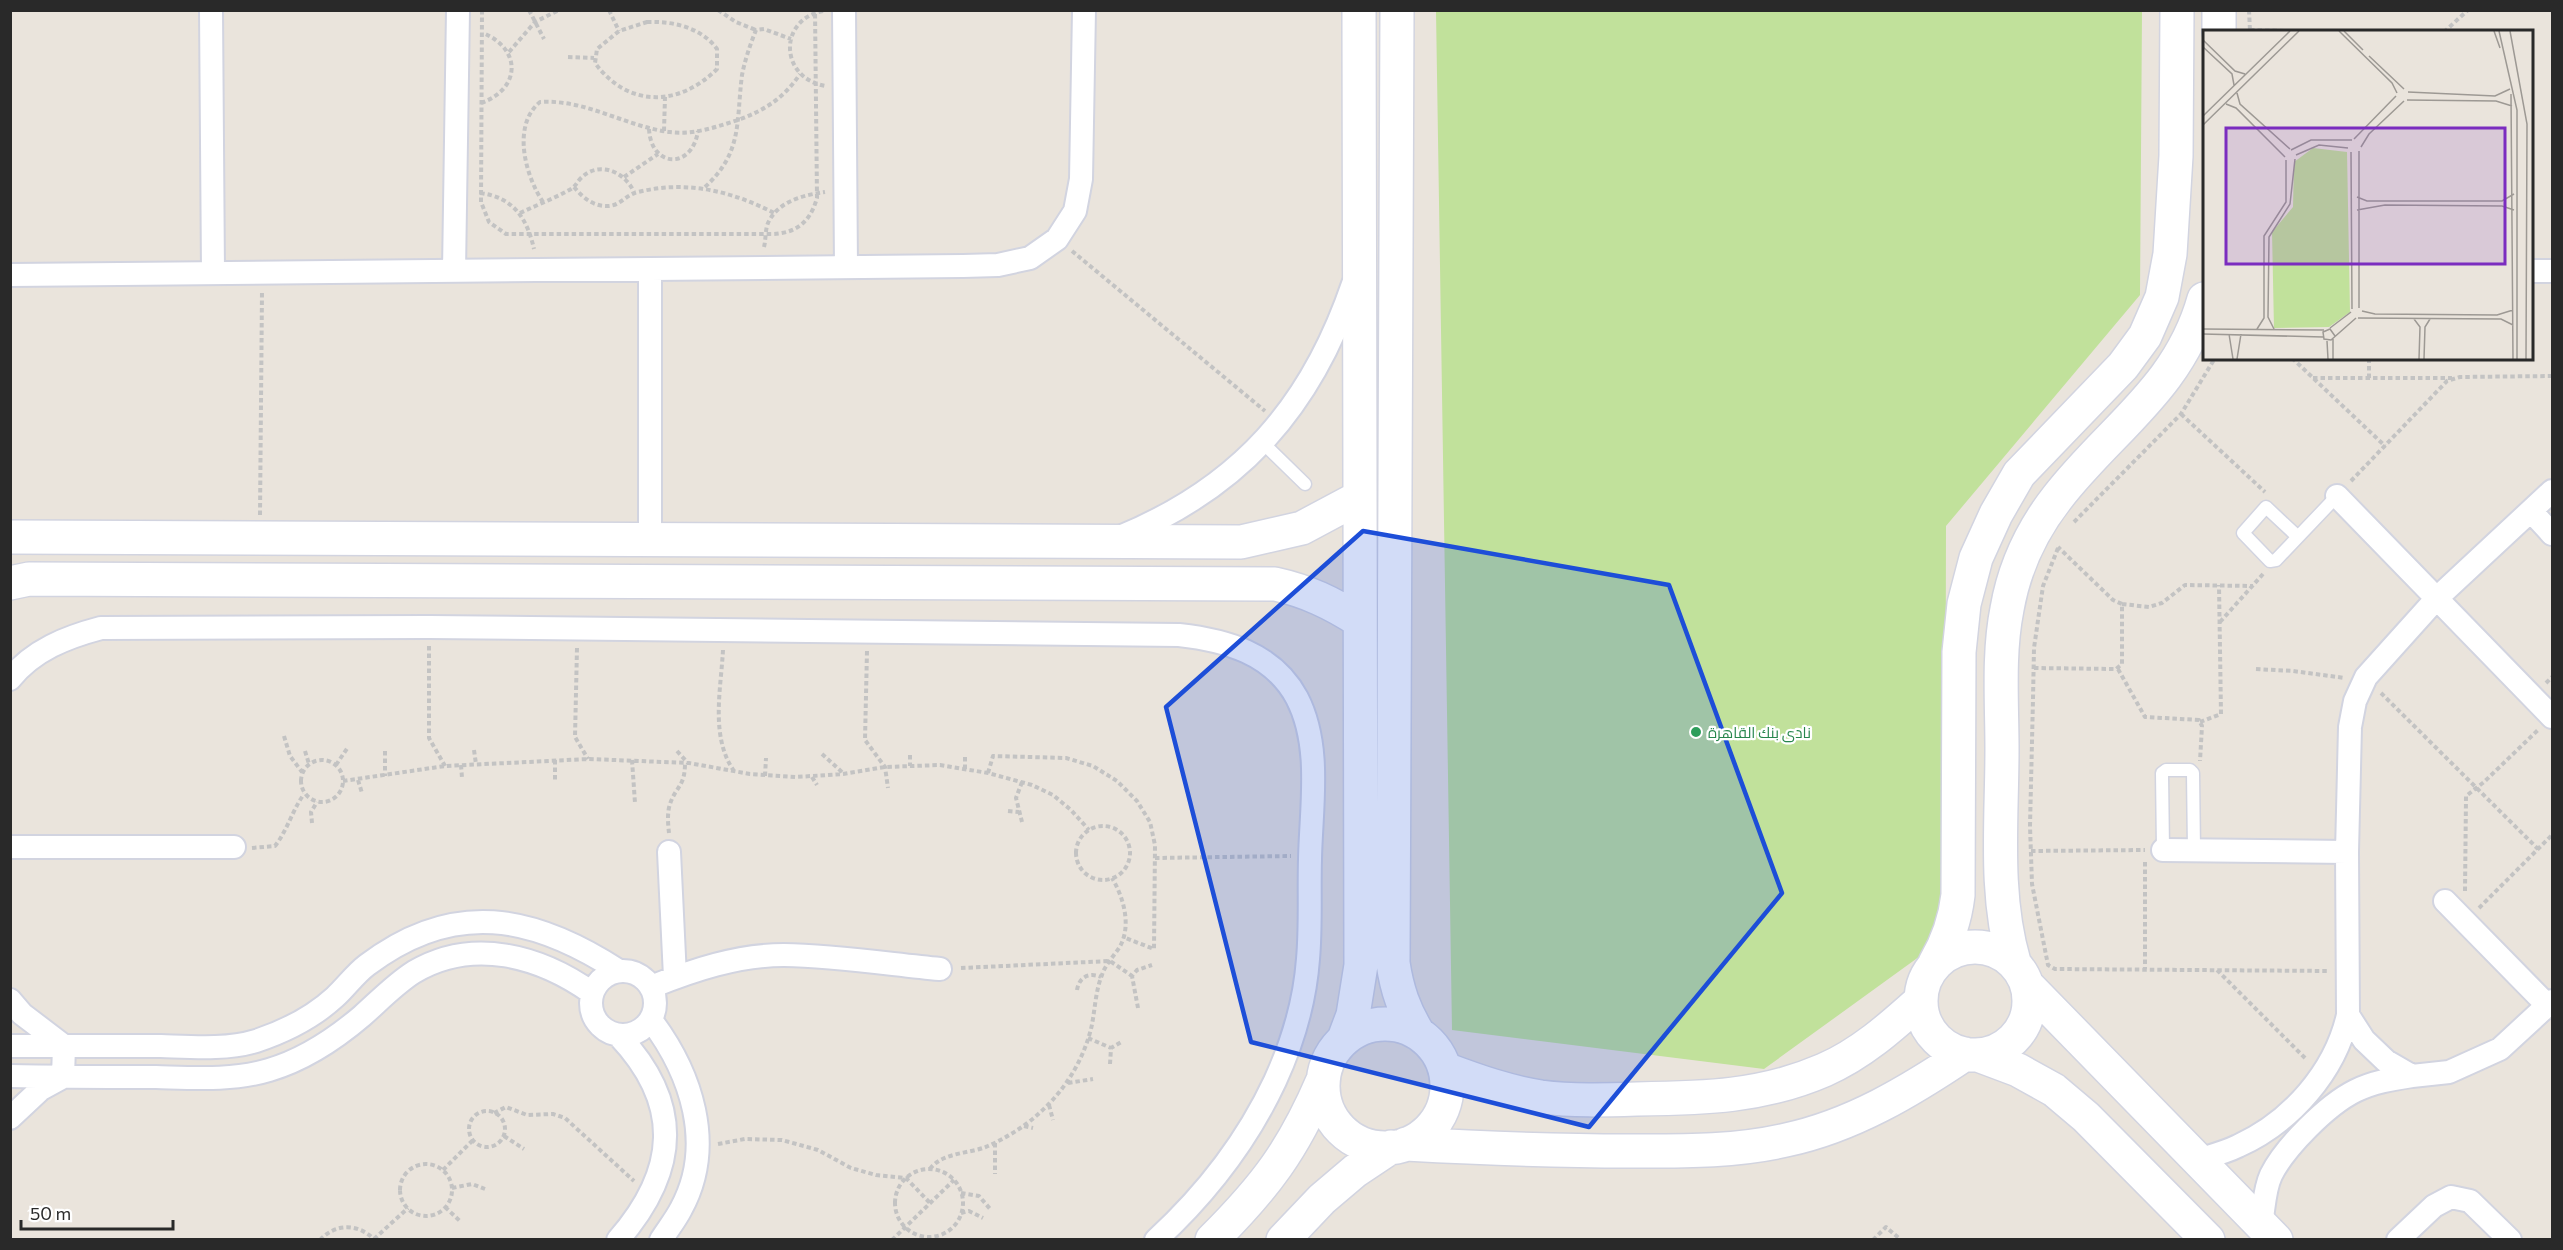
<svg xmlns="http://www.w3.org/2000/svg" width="2563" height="1250" font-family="Commissioner,Cairo,sans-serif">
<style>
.pitch{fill:#c1e19b}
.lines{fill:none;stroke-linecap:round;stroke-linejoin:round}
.lane-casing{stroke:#d2d4e0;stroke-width:15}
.street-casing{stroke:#d2d4e0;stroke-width:26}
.secondary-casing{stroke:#d2d4e0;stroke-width:36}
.path{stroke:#c3c3c3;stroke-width:4;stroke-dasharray:4.5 3;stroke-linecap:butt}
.lane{stroke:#fff;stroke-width:12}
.street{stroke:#fff;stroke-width:22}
.secondary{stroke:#fff;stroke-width:33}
.marked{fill:#1d4ed8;fill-opacity:0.2;stroke:#1d4ed8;stroke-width:4.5;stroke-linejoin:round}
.leisure-dot{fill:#2e9e5b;stroke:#fff;stroke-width:2}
.labels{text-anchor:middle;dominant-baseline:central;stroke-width:4.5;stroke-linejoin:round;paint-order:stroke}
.leisure-label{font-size:15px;fill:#27864d;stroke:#fff;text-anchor:start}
.inset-road{fill:none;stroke:#9d9994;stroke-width:1.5}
.view{fill:#7b2cbf;fill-opacity:0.15;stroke:#7b2cbf;stroke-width:3}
.inset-edge{fill:none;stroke:#292929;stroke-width:3}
</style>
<rect width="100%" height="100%" fill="#eae4dc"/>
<path class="pitch" d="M 1436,11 L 2142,11 L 2140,295 L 1946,526 L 1945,938 L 1764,1069 L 1452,1030 Z"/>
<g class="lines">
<defs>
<path id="lane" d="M 1262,442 L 1305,484
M 2298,537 L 2266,507 L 2243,533 L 2270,561 L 2276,560 L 2337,496
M 2163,850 L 2162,773 L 2166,770 L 2190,770 L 2193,773 L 2194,850"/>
<path id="street" d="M 211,10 L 213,273
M 844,10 L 846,267
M 454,271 L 458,10
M 2532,271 L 2552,271
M 10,275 L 963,266 L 998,265 L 1030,258 L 1057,239 L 1075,211 L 1081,179 L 1084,10
M 2552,491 L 2437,598 L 2366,677 L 2355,701 L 2350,727 L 2347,852 L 2348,1015 L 2364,1040 L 2386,1061 L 2412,1076 L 2449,1072 L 2500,1049 L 2552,1001
M 2337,496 L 2552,717
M 2531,511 L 2552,534
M 1120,537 C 1241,487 1311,407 1353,284
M 650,541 L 650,270
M 10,679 C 33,650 67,637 101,628 L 429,627 L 1179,635 C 1225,640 1273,653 1297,698 C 1322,746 1311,807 1310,859 C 1309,892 1311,926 1308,959 C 1305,1000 1292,1044 1275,1081 C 1246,1143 1206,1194 1156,1240
M 10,847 L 234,847
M 2163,850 L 2347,852
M 669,852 L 675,977
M 2445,901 L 2548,1006
M591 1003a32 32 0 1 1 64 0a32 32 0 1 1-64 0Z
M 651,987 C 693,970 738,955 784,955 C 836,956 888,964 940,969
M 10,1000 L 22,1014 L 64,1046 L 63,1077 L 41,1089 L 10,1118
M 651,1020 C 691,1073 716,1145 681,1209 C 676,1219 668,1229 661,1240
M 10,1046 C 61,1046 111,1046 161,1046 C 191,1047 227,1050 256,1041 C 286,1031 312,1018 335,997 C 346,987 355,974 367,965 C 454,899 533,915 619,971
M 10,1076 C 59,1077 107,1077 156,1077 C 193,1078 233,1081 269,1070 C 303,1060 335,1039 362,1016 C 379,1001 395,984 414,972 C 473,937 540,956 592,993
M 2198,1160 C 2211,1156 2226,1152 2238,1146 C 2291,1122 2335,1072 2348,1015
M 2261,1224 C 2264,1209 2264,1190 2271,1175 C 2285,1147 2327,1105 2355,1091 C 2373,1082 2392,1079 2412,1076
M 618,1240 C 678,1171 683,1104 619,1036
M 2398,1240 L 2434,1206 L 2451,1197 L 2470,1201 L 2510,1240"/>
<path id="secondary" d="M 1397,10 L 1393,963 C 1397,990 1404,1010 1418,1033
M 2219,10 L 2219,32
M 10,537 L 1241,542 L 1302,528 L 1360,497
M 10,583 L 29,579 L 1275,584 C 1307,591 1332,603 1360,621
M1921 1001a54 54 0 1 1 108 0a54 54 0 1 1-108 0Z
M 2014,962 C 1994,894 2002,820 2002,749 C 2002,703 1998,654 2007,609 C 2014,569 2032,530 2057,498 C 2110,429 2179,389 2204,299
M 1935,963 C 1948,941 1955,921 1958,895 L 1959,652 L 1964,604 L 1976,558 L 1996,514 L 2019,474 L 2123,366 L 2145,336 L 2162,297 L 2170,254 L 2176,156 L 2177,10
M 2028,986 L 2276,1240
M1323 1086a62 62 0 1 1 124 0a62 62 0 1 1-124 0Z
M 1344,1039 L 1353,1015 L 1361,965 L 1359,10
M 1978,1055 L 2018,1070 L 2054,1090 L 2086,1117 L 2208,1240
M 1445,1069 C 1477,1081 1508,1092 1541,1097 C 1573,1101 1605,1100 1637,1099 C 1704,1098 1762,1097 1824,1070 C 1861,1054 1891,1027 1920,1001
M 1406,1144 C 1480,1148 1554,1151 1628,1151 C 1681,1151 1734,1152 1786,1140 C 1852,1126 1910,1091 1965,1054
M 1212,1240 C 1266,1186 1293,1150 1323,1080
M 1283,1240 L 1322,1199 L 1355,1171 L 1391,1147"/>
</defs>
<use href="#lane" class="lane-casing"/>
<use href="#street" class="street-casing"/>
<use href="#secondary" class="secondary-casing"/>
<path class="path" d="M 482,10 L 481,202 L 489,222 L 506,234 L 770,234 C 795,234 810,223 817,198 L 815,10
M 529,10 L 544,39
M 609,10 L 619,31
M 718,10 L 736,22 L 756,30
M 2249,10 L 2250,31
M 823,11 C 777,20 780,79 826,86
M 647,22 C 672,21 701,27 717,49 L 717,69 C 679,107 628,108 595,63 L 597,49 L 619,31 Z
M 2250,30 L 2325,32
M 2444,32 L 2468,10
M 509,52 L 535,22 L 559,10
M 568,57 L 594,58
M 481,103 C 521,89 522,49 483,33
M 649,129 C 651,168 692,170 698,131
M 664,131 L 665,97
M 624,177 L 658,154
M 574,187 C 583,198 594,207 609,206 C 621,205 627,194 638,192 C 687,180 732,191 776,214
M 705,187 C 743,152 736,122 742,75 C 745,60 750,45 756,30 L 764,29 L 791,39
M 480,193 C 513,197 527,218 534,249
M 543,202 C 526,177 511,126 540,102 C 587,99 626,127 670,132 C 694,135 716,127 738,120 C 765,110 784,98 800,74
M 520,213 C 537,205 555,198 571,189 C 576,186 577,182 581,178 C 599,160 625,172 634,192
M 764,247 C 766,240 765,230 768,223 C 778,201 804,195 825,192
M 1072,251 L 1265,411
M 2292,358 L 2385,446
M 2313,378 L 2452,378
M 2369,378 L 2369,358
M 2181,414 L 2265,492
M 2351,481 L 2447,381 L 2460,377 L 2552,376
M 260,515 L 262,291
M 2074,522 L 2181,414 L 2215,358
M 2058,548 L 2043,586 L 2034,648 L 2033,699 L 2030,826 L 2032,884 L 2048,965 L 2055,969 L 2329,971
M 2122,604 L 2149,607 L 2162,603 L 2185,585 L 2253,586
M 2220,622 L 2263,574
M 429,646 L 429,738 L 445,766
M 577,648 L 575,737 L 588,759
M 723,650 C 721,689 710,737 734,771
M 867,651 L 865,740 L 885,767 L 888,788
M 2034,668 L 2116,669 L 2122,664 L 2122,604 L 2113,600 L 2058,547
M 2118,669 L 2145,717 L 2199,720 L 2202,726 L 2200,761
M 2256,669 L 2293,671 L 2345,678
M 2546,683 L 2552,677
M 2381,693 L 2538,849
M 2200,722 L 2221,714 L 2219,585
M 284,736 L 290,756 L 302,772
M 474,750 L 476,764
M 305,751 L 309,764
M 385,751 L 385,776
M 677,751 L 688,763
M 822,754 L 843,773
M 910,755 L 910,766
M 965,757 L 965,769
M301 781a21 21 0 1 1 42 0a21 21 0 1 1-42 0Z
M 555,760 L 555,780
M 632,760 L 635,803
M 336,765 L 348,747
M 461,765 L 462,778
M 988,773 L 993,756 L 1066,758 L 1093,766 L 1117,781 L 1137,801 L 1150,822 L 1155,845 L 1154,949 L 1123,937
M 765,776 L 766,758
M 812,777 L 817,785
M 358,780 L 362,793
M 343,781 L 445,766 L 589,759 L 689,763 L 750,774 L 796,777 L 843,774 L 885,767 L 940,765 L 988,773 L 1032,785 L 1053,795 L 1071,810 L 1089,830
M 1022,782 L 1016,798 L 1022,822
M 1008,811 L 1019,812
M 312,823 L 311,812 L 317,802
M1076 853a27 27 0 1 1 54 0a27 27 0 1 1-54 0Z
M 669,833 C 668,824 667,813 670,804 C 676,786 685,787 685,763
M 252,848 L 275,846 C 288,829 292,811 304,794
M 2031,851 L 2145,850
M 1155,858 L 1291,856
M 2145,862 L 2145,969
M 2465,891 L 2466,796 L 2484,782 L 2538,730
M 2479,908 L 2552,835
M 961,968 L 1110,961 L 1132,976
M 2217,970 L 2307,1060
M 1077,990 C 1079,977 1089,972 1101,977
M 1138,1008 L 1132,976 L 1137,970 L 1152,965
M 1088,1038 L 1111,1048
M 1110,1064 L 1111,1048 L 1123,1041
M 1068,1083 L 1093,1079
M 1049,1105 L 1053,1120
M469 1129a18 18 0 1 1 36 0a18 18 0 1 1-36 0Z
M 494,1113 L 506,1107 L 527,1115 L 553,1114 L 565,1118 L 634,1181
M 1024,1126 L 1033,1128
M 504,1136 L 524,1149
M 995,1143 L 995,1174
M 718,1144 L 745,1139 L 782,1140 L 818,1150 L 851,1168 L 876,1175 L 906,1178 L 930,1203
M400 1190a26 26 0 1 1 52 0a26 26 0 1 1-52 0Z
M 930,1169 C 942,1152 970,1154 988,1146 C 1038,1124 1077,1083 1091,1029 C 1095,1012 1095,992 1102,975 C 1105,965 1113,957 1119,948 C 1132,927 1124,898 1112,878
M895 1203a34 34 0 1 1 68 0a34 34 0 1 1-68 0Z
M 443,1170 L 473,1140
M 452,1188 L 472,1184 L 485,1189
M 961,1193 L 979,1196 L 991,1210
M 445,1207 L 461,1222
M 961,1213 L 969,1211 L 983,1218
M 374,1239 L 408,1208
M 320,1240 C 336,1223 358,1223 375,1240
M 892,1240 L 954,1180
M 1873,1240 L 1886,1227 L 1901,1240"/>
<use href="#lane" class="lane"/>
<use href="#street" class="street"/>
<use href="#secondary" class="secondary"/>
</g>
<path class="marked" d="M 1363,531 L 1669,585 L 1782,893 L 1589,1127 L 1251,1042 L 1166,707 Z"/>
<circle class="leisure-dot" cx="1696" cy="732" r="6"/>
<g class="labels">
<g class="leisure-label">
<text x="1708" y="732">نادى بنك القاهرة</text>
</g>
</g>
<g transform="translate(2203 30)">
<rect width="330" height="330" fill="#eae4dc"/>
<path d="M 110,118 L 144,122 L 147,282 L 126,297 L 71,298 L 69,202 L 90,177 L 91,132 Z" fill="#c1e19b"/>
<path class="inset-road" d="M 136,1 L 189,53 L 194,63M 141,1 L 160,20M 291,1 L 297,18M 296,1 L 314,80 L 314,329M 307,1 L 324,94 L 323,329M 0,10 L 32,41 L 42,44M 0,17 L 29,44 L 31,55M 166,26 L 201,59M 205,62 L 292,66 L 307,59M 34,63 L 37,74 L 87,119M 308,64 L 310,329M 204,70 L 293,71 L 309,76M 23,74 L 33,78 L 82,127M 0,86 L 87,1M 0,95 L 96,1M 151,109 L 193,66M 158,117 L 166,104 L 201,71M 88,120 L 108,110 L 149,110M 156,121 L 156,278M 148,122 L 149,279M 93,125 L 116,115 L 145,118M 154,167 L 164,171 L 299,171 L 311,164M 154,180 L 182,175 L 299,176 L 311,180M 159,281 L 172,284 L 294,285 L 310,280M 155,288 L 298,289 L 310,295M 211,289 L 217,297 L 216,329M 127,298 L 148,282M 0,299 L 121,300M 54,299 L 61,288 L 61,206 L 83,172 L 83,130M 71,299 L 65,287 L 66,207 L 87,174 L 92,129M 0,304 L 120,307M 26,304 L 30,329M 132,306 L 127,299 L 120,302 L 121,309 L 128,310 L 153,288M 124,311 L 125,329M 34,329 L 38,304M 130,329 L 130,309M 221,329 L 222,297 L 227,289"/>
<path class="view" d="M 23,98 L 302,98 L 302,234 L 23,234 Z"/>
<rect width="330" height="330" class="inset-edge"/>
</g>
<rect width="2563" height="1250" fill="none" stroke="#292929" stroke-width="24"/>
<path d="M21 1220v9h152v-9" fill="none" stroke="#292929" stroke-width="3"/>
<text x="30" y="1220" font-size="18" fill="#292929" stroke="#ffffff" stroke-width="4.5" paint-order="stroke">50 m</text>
</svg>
